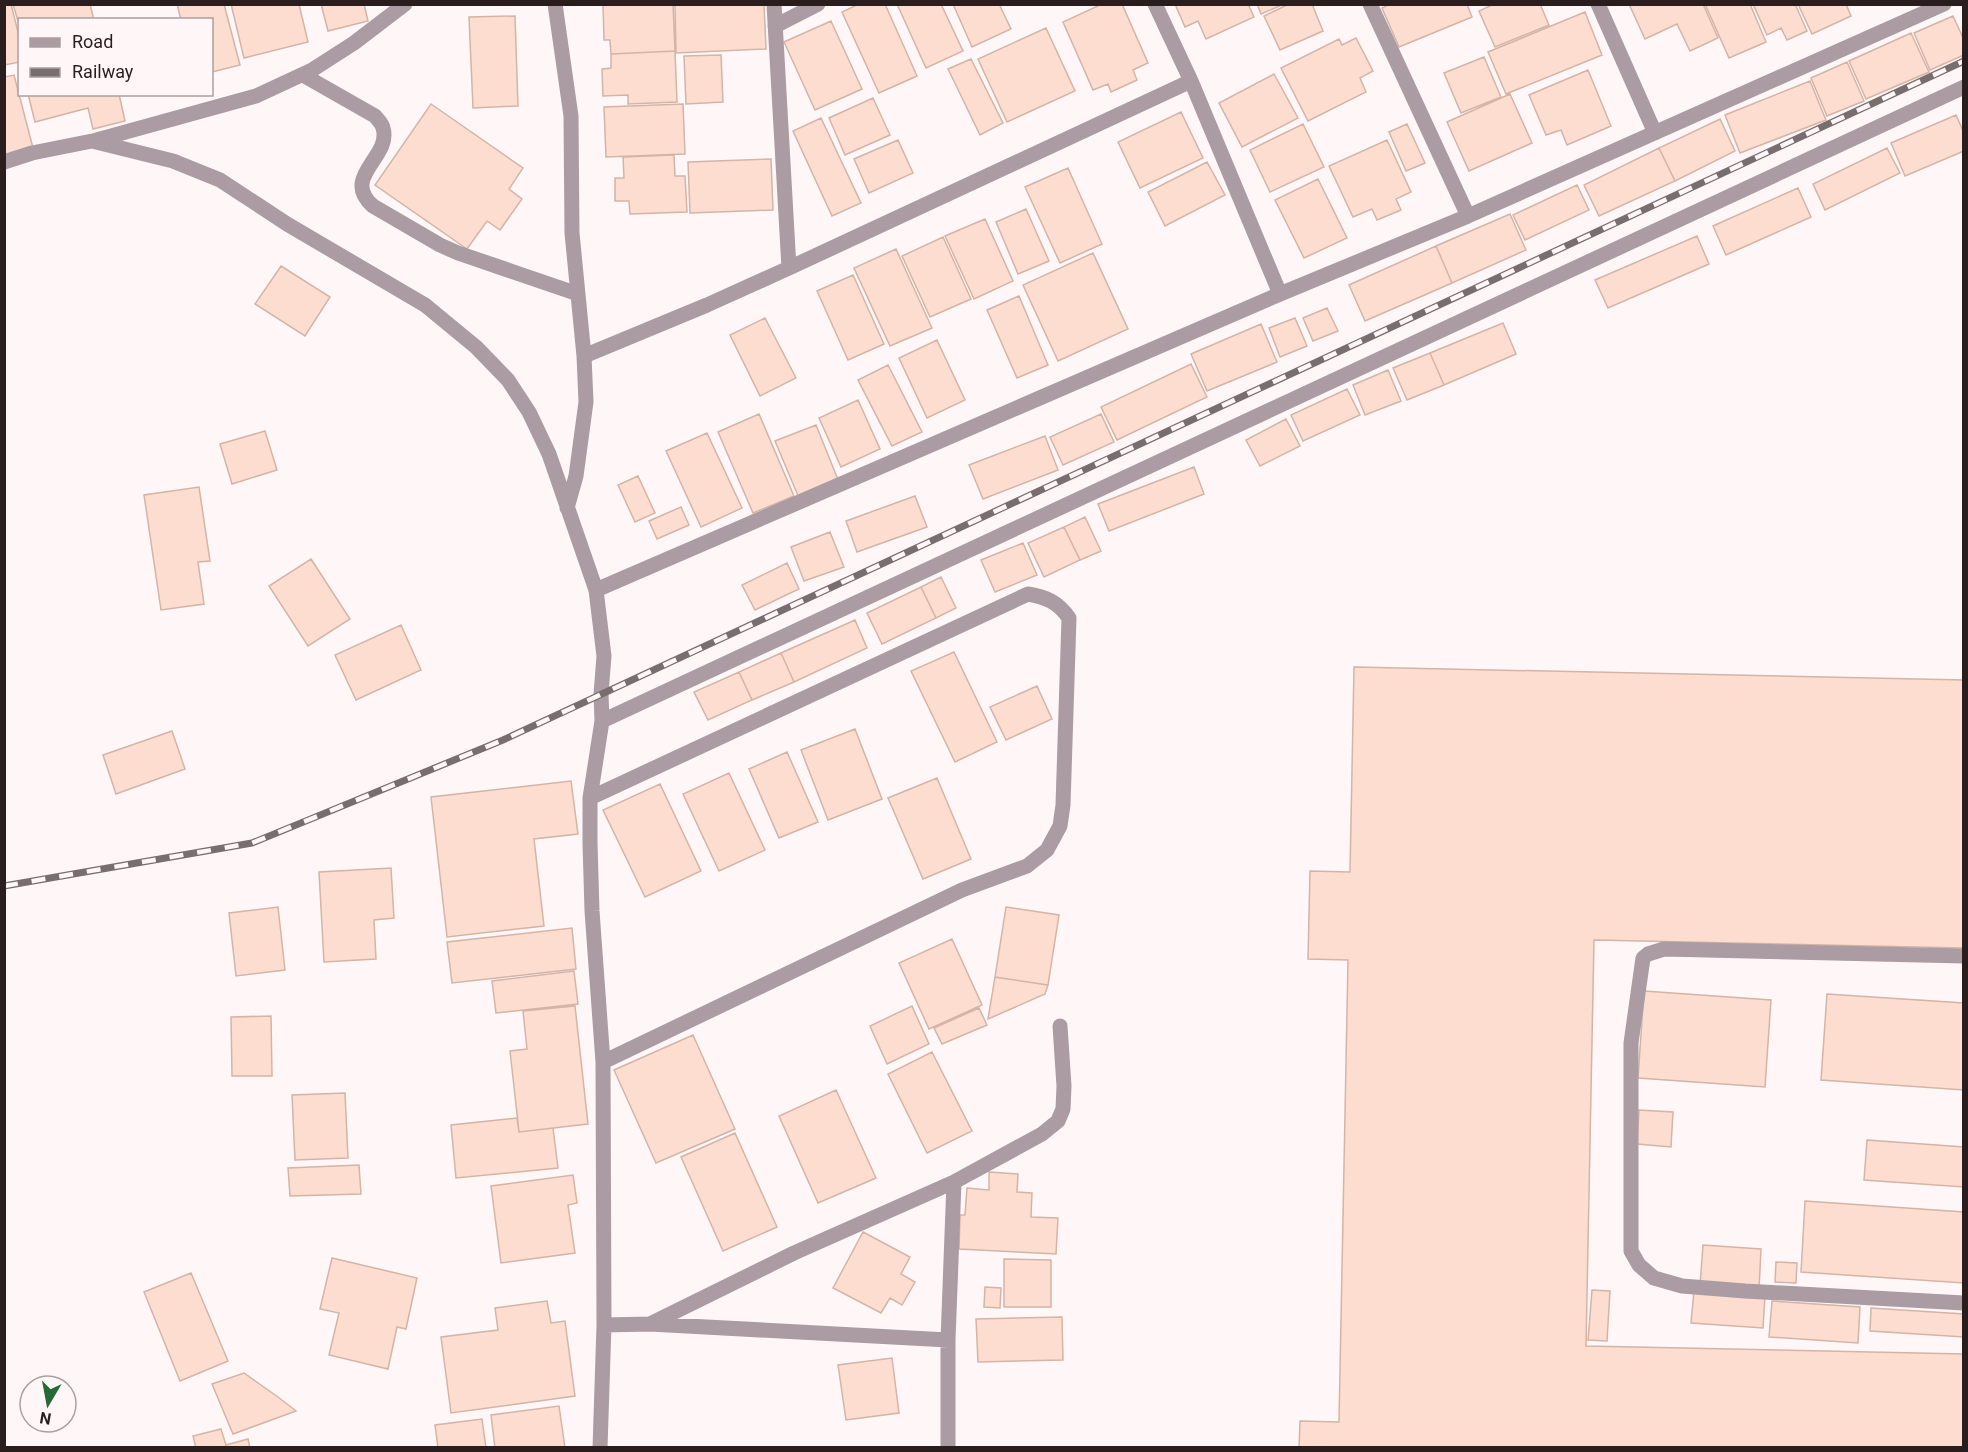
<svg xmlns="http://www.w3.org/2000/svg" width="1968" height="1452" font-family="Roboto,sans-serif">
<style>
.building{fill:#fcddd0;stroke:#d4b4a7;stroke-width:1.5}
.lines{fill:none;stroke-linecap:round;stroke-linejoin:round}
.service{stroke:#aa9ca2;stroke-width:15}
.minor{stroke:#aa9ca2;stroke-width:15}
.rail-casing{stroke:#796e6e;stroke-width:7}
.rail{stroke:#fff7f7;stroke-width:4.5;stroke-dasharray:14;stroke-linecap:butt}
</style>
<rect width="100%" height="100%" fill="#fff7f7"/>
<path class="building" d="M 4,4 L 11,4 L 20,40 L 20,62 L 4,65 Z
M 13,4 L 90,4 L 94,20 L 20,20 L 20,28 Z
M 177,4 L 224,4 L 240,65 L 212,72 L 212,20 L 181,20 Z
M 231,4 L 299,4 L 308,42 L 244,58 Z
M 321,4 L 364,4 L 368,21 L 328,31 Z
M 603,4 L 673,4 L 675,51 L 611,54 L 610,40 L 604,40 Z
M 675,4 L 764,4 L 766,49 L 676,53 Z
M 859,4 L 885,4 L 917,76 L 879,93 L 842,12 Z
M 897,4 L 941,4 L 963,51 L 926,68 Z
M 953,4 L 999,4 L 1011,29 L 972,47 Z
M 1102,4 L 1122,4 L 1148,63 L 1133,70 L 1137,80 L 1111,92 L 1108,84 L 1093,90 L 1063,22 Z
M 1175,4 L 1248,4 L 1254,17 L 1206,39 L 1198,21 L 1185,27 Z
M 1257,4 L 1284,4 L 1261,14 Z
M 1289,4 L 1312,4 L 1323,31 L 1280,50 L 1264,16 Z
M 1390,4 L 1467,4 L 1472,17 L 1399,47 L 1382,8 Z
M 1494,4 L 1540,4 L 1549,25 L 1495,47 L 1479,11 Z
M 1629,4 L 1703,4 L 1718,38 L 1690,51 L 1677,24 L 1645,39 Z
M 1705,4 L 1750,4 L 1766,42 L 1729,58 Z
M 1753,4 L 1795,4 L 1807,31 L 1787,40 L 1781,28 L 1767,35 Z
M 1798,4 L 1846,4 L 1851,16 L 1812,34 Z
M 1585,12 L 1602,55 L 1506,94 L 1488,52 Z
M 515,16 L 518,106 L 473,108 L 469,17 Z
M 1953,16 L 1964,40 L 1964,55 L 1930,70 L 1914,33 Z
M 831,21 L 862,89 L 815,110 L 784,42 Z
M 1046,28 L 1075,91 L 1007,122 L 978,59 Z
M 1911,33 L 1929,72 L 1866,99 L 1849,61 Z
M 1356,38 L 1373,71 L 1360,78 L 1366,92 L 1308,121 L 1281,68 L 1339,39 L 1342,45 Z
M 675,51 L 677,102 L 628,104 L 628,95 L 603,96 L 602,69 L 611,68 L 611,54 Z
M 721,55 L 723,102 L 686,104 L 684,56 Z
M 1484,57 L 1501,97 L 1461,113 L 1444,73 Z
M 971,59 L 1003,123 L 980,135 L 948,69 Z
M 1847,62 L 1864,101 L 1827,116 L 1811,78 Z
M 1588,70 L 1611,126 L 1567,145 L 1561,130 L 1546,135 L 1529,95 Z
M 1274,74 L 1298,118 L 1242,147 L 1219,103 Z
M 14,75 L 33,148 L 4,155 L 4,77 Z
M 1810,81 L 1826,120 L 1740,153 L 1725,115 Z
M 28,94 L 119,94 L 125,121 L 93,129 L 88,108 L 35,122 Z
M 1510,94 L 1532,143 L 1469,171 L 1447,122 Z
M 873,98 L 890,135 L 845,155 L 829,118 Z
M 431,104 L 523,168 L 509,189 L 522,199 L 500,230 L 487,221 L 467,249 L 375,185 Z
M 683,104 L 685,154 L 606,157 L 604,107 Z
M 1181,112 L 1203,158 L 1140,188 L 1118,142 Z
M 1956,115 L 1964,133 L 1964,151 L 1905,176 L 1891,143 Z
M 821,118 L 861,203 L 832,216 L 793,131 Z
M 1720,119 L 1735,151 L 1675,181 L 1659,148 Z
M 1303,124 L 1324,167 L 1270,192 L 1250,150 Z
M 1407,124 L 1425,163 L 1406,171 L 1389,132 Z
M 898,140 L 913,173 L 869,193 L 854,159 Z
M 1387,140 L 1411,192 L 1396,199 L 1401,210 L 1377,220 L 1372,209 L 1353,217 L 1329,166 Z
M 1659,148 L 1675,181 L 1599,216 L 1584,185 Z
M 1887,148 L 1900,173 L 1825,210 L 1813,184 Z
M 674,155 L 675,176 L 685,176 L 687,212 L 630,214 L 629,201 L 615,201 L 615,178 L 624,178 L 623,157 Z
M 771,159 L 773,210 L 690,213 L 688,162 Z
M 1207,162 L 1225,195 L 1165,226 L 1148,192 Z
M 1068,168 L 1102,244 L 1060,263 L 1025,187 Z
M 1318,179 L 1347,238 L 1304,258 L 1275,200 Z
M 1577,185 L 1589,210 L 1525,240 L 1513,215 Z
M 1798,188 L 1811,217 L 1726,255 L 1713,226 Z
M 1026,209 L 1049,261 L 1018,274 L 996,222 Z
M 1510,214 L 1526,250 L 1452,283 L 1436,246 Z
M 985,219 L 1013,281 L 974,299 L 945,236 Z
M 1697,236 L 1709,264 L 1608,308 L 1595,280 Z
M 943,237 L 971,299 L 930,317 L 902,256 Z
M 1436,246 L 1452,283 L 1365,321 L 1349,285 Z
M 896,249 L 932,328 L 890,346 L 854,268 Z
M 1093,253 L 1128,329 L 1058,361 L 1023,285 Z
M 281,266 L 330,297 L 305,336 L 255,304 Z
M 853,275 L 884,344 L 848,360 L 817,291 Z
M 1019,296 L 1048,365 L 1017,378 L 987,310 Z
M 1327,308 L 1338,331 L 1313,341 L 1303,318 Z
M 765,318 L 796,378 L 760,396 L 730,335 Z
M 1295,318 L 1307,346 L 1280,357 L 1269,328 Z
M 1503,323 L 1516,354 L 1444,385 L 1430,353 Z
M 1261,324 L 1277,362 L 1207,391 L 1191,354 Z
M 937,340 L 965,400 L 927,418 L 899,358 Z
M 1430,353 L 1444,385 L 1407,400 L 1393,368 Z
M 1191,364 L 1207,397 L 1117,440 L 1101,407 Z
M 888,365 L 922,432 L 892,446 L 858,380 Z
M 1388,370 L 1401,401 L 1365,415 L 1353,385 Z
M 1347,389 L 1360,415 L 1303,441 L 1291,415 Z
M 858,400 L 880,449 L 841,467 L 819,418 Z
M 759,414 L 794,496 L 753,513 L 718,432 Z
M 1101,414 L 1114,442 L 1063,465 L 1050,437 Z
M 1286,419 L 1300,446 L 1260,466 L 1246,440 Z
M 816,425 L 839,482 L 799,498 L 775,441 Z
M 265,431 L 277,470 L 232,484 L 220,444 Z
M 707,433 L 742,508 L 701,527 L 666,451 Z
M 1045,436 L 1058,470 L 983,499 L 969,465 Z
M 1194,467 L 1204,494 L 1109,531 L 1098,504 Z
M 638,476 L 655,513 L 635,522 L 618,485 Z
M 199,487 L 210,561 L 198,562 L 204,604 L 161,610 L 144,495 Z
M 915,496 L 927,527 L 857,552 L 846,521 Z
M 681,507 L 689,525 L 657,539 L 649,521 Z
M 1085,517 L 1101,551 L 1080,560 L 1064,527 Z
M 1064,527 L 1080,560 L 1044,577 L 1028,543 Z
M 830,532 L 844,567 L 804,581 L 791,547 Z
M 1023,543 L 1037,575 L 995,592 L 981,560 Z
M 311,559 L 350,619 L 308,646 L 269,586 Z
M 787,563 L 799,589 L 755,610 L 742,585 Z
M 941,577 L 956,608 L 936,618 L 921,587 Z
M 921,587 L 936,618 L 882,644 L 867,613 Z
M 855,620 L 867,648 L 794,682 L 781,653 Z
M 401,625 L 421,670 L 356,700 L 335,655 Z
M 954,652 L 997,742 L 955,762 L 911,671 Z
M 781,653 L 794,682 L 752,700 L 739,672 Z
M 1354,667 L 1964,680 L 1964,948 L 1594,940 L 1586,1346 L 1964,1354 L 1964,1448 L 1299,1448 L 1300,1421 L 1339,1422 L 1348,960 L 1308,959 L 1310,871 L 1350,872 Z
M 739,672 L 752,700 L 708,720 L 694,692 Z
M 1037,686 L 1052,719 L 1006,740 L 990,707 Z
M 855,729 L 882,799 L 828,820 L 801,750 Z
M 172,731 L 185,769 L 116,794 L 103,755 Z
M 787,752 L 818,822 L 779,838 L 749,769 Z
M 729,773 L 765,850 L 719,871 L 683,794 Z
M 937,778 L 971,859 L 923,879 L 888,798 Z
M 571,781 L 578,834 L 534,839 L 544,926 L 447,937 L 431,797 Z
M 660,784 L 701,871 L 645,897 L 603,810 Z
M 391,868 L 394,918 L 374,920 L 376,959 L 324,962 L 319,872 Z
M 278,907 L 285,970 L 236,976 L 229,913 Z
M 1006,907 L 1059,915 L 1048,985 L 995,977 Z
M 572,928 L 576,969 L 452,983 L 447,942 Z
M 952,939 L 982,1005 L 929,1029 L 899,963 Z
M 574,971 L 578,1004 L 496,1013 L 492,981 Z
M 995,977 L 1048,985 L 1045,994 L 988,1019 Z
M 1644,991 L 1771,1000 L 1765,1087 L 1638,1078 Z
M 1827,994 L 1964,1003 L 1964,1090 L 1821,1080 Z
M 575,1006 L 588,1124 L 519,1132 L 510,1051 L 527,1049 L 523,1011 Z
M 912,1006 L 929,1044 L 887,1064 L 870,1026 Z
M 979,1008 L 987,1025 L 942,1044 L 934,1028 Z
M 271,1016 L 272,1076 L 232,1076 L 231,1017 Z
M 693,1035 L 735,1129 L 656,1163 L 614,1070 Z
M 932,1052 L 972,1131 L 927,1153 L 888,1074 Z
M 836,1090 L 876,1178 L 818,1203 L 779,1116 Z
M 345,1093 L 348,1158 L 295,1160 L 292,1095 Z
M 1639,1110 L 1673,1112 L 1671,1147 L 1637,1144 Z
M 517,1118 L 519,1132 L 553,1128 L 558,1168 L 456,1178 L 451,1125 Z
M 735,1133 L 777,1227 L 723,1251 L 681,1157 Z
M 1867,1140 L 1964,1147 L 1964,1187 L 1864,1180 Z
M 359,1165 L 361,1194 L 290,1196 L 288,1168 Z
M 989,1172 L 1018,1174 L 1017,1192 L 1032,1193 L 1031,1217 L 1058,1218 L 1056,1254 L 959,1249 L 960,1215 L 965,1215 L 967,1188 L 989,1190 Z
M 573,1175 L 577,1203 L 568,1205 L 575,1253 L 501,1263 L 491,1186 Z
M 1805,1201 L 1964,1212 L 1964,1283 L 1801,1272 Z
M 863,1232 L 910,1257 L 901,1274 L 915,1282 L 902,1305 L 890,1298 L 881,1313 L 833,1288 Z
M 1703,1245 L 1761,1249 L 1759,1289 L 1700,1285 Z
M 332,1258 L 417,1278 L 406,1329 L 397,1327 L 388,1369 L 329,1355 L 339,1313 L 320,1309 Z
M 1004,1259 L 1051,1260 L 1051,1307 L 1004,1307 Z
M 1776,1262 L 1797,1263 L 1796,1283 L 1775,1282 Z
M 191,1273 L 228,1361 L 180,1381 L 144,1292 Z
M 985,1287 L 1001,1288 L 1000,1308 L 984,1307 Z
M 1592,1290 L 1610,1291 L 1607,1341 L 1588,1340 Z
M 1694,1290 L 1765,1296 L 1763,1328 L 1691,1323 Z
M 547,1301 L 551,1323 L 565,1321 L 575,1396 L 451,1413 L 441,1337 L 498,1330 L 495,1308 Z
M 1772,1301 L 1860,1307 L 1858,1343 L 1769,1337 Z
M 1871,1308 L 1964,1314 L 1964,1337 L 1870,1331 Z
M 1062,1317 L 1063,1360 L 978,1362 L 976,1319 Z
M 892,1358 L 899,1413 L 846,1420 L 838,1365 Z
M 244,1373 L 278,1397 L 296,1411 L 233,1434 L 212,1384 Z
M 559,1406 L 565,1448 L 495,1448 L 491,1415 Z
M 482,1419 L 486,1448 L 438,1448 L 435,1425 Z
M 221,1429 L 226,1445 L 248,1439 L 250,1448 L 196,1448 L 193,1436 Z"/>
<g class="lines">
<path class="service" d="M 1964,956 L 1664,949 L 1648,954 L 1643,958 L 1631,1043 L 1631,1251 L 1639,1265 L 1654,1278 L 1682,1286 L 1745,1291 L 1964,1303"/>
<path class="minor" d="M 555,4 L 571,116 L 572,233 L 584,356 L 586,402 L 576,476 L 567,508
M 1370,4 L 1468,216
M 1598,4 L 1655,133
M 775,26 L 818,4
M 303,75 L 375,116 C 378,120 382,123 383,128 C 392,157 340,177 373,206 L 440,245 L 458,253 L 578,294
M 1191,81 L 1280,294
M 93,141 L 256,96 L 312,70 L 354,43 L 405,4
M 4,162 L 32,153 L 92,141 L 173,161 L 220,180 L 287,224 L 425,305 L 476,347 L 508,380 L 529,412 L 549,454 L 596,590 L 604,656 L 601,694 L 602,721 L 590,798 L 590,843 L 592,911 L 603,1062 L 604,1325 L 600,1448
M 789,268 L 1191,81 L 1155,4
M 584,356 L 707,305 L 789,268 L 774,4
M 596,590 L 1280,294 L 1468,216 L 1944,4
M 602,721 L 1964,87
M 590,798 L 1028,594 C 1046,597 1058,602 1069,618 L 1063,805 L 1060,826 L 1047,850 L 1027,866 L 962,890 L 603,1062
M 650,1324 L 794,1253 L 954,1182 L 1042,1134 L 1058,1121 L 1063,1109 L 1064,1086 L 1060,1026
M 604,1325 L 650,1324 L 948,1340
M 948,1448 L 948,1340 L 954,1182"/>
<defs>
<path id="rail" d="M 4,886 L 252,843 L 503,740 L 1964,61"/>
</defs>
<use href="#rail" class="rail-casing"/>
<use href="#rail" class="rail"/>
</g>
<rect width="1968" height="1452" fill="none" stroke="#2a1d1d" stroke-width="12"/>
<rect x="18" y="18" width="195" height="78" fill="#fff7f7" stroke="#aaa0a0" stroke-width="1.5"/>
<rect x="30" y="38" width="30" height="9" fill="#aa9ca2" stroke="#aaa0a0" stroke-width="1.5"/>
<text x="72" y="48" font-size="18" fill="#2a1d1d">Road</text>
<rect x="30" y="68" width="30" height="9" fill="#796e6e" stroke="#aaa0a0" stroke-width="1.5"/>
<text x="72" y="78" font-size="18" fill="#2a1d1d">Railway</text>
<g transform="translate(48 1404) rotate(190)"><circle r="28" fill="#fff7f7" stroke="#aaa0a0" stroke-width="1.5"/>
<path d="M0-4.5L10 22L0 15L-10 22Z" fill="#256a35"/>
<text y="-9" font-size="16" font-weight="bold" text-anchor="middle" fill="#2a1d1d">N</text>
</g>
</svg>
